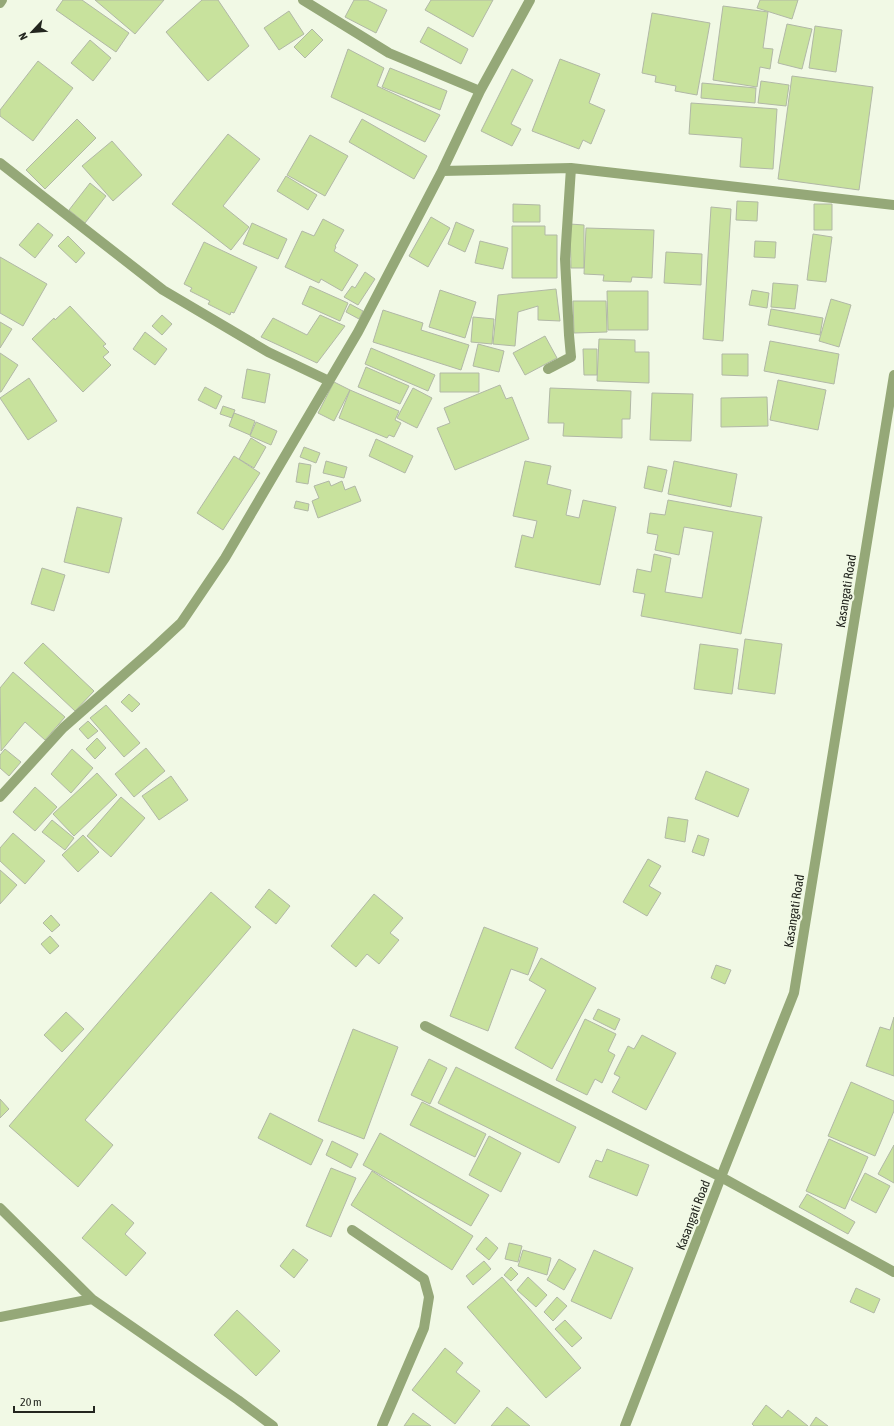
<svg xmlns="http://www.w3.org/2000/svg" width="894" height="1426" font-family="'Asap Condensed',sans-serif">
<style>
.building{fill:#c8e29d;stroke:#b1b8a6}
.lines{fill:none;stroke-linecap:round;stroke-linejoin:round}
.minor{stroke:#95a878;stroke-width:10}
.labels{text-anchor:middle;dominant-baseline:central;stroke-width:4;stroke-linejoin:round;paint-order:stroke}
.street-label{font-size:13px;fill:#23261f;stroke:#f1f9e5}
</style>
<rect width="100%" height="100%" fill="#f1f9e5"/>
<path class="building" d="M 63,0 L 82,0 L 129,33 L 116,52 L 56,10 Z
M 95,0 L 164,0 L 135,34 Z
M 202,0 L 218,0 L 249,46 L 208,81 L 166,32 Z
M 354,0 L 367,0 L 387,10 L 376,33 L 345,17 Z
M 431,0 L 493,0 L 473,37 L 425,10 Z
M 760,0 L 798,0 L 792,19 L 757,8 Z
M 723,6 L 768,12 L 763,48 L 773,49 L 770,69 L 760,67 L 757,87 L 713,80 Z
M 289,11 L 304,34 L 279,50 L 264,28 Z
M 652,13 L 710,23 L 697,95 L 675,91 L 676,86 L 655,82 L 656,76 L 642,73 Z
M 787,24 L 812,29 L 802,69 L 778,63 Z
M 815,26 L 842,30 L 836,72 L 809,68 Z
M 428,27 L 468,49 L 461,64 L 420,42 Z
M 312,29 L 323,40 L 305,58 L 294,47 Z
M 90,40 L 111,58 L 93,81 L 71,63 Z
M 348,49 L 384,68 L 377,86 L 440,115 L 425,142 L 331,97 Z
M 560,59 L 600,74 L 589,103 L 605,110 L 591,144 L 583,140 L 579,149 L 532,131 Z
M 38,61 L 73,88 L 33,141 L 0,116 L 0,110 Z
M 390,68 L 447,91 L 440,110 L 382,87 Z
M 512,69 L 533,80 L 511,124 L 521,129 L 512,146 L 481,131 Z
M 792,76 L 873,87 L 859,190 L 778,179 Z
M 761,81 L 789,85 L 786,106 L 758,103 Z
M 702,83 L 756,88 L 755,103 L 701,98 Z
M 691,103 L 777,109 L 773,169 L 740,167 L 742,138 L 689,134 Z
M 77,119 L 96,138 L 45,189 L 26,170 Z
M 362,119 L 427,156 L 414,179 L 349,142 Z
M 228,134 L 260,159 L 223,206 L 249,227 L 231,250 L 172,204 Z
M 310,135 L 348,156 L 325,196 L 287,175 Z
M 112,141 L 142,175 L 113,201 L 82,166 Z
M 286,176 L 317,195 L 308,210 L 277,191 Z
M 90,183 L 106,196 L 85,223 L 69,210 Z
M 737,201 L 758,202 L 757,221 L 736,220 Z
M 513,204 L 540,205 L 540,222 L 513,222 Z
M 814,204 L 832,204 L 832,230 L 814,230 Z
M 711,207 L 731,209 L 723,341 L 703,339 Z
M 431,217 L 450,228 L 428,267 L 409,256 Z
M 323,219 L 344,230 L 335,246 L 336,247 L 334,251 L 358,265 L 342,291 L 321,279 L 319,283 L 285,267 L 302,231 L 314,236 Z
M 456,222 L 474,230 L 465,252 L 448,244 Z
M 38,223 L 53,235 L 35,258 L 19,245 Z
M 252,223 L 287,239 L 278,259 L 243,244 Z
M 570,224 L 584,225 L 584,268 L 571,268 Z
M 512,226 L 545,226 L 545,235 L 557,235 L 557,278 L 512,278 Z
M 586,228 L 654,230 L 652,278 L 632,277 L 631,282 L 603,281 L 604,275 L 584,274 Z
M 813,234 L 832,237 L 826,282 L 807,280 Z
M 68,236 L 85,253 L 76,263 L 58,246 Z
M 480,241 L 508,248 L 503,269 L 475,263 Z
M 755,241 L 776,242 L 775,258 L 754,257 Z
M 204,242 L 257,267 L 234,313 L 231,312 L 230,315 L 208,304 L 210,301 L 190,291 L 192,288 L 184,284 Z
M 666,252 L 702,254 L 701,285 L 664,283 Z
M 0,257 L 47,284 L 23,326 L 0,313 Z
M 365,272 L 375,279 L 358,305 L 344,297 L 352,286 L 355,288 Z
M 773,283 L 798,285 L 795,309 L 771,307 Z
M 310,286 L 348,303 L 340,321 L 302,304 Z
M 556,289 L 560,321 L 538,320 L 538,306 L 518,312 L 515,346 L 493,344 L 498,295 Z
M 440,290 L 476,302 L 465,338 L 429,327 Z
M 752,290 L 769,293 L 767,308 L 749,305 Z
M 607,291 L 648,291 L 648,330 L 608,330 Z
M 831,299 L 851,305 L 839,347 L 819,341 Z
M 573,301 L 606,301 L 607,332 L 574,333 Z
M 350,304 L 363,311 L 359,319 L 346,312 Z
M 70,306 L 106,344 L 103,346 L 109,352 L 103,357 L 111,365 L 83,392 L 32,339 L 54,318 L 55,320 Z
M 771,309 L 823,318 L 820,335 L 768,325 Z
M 383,310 L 423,323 L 421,330 L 469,345 L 461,370 L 373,342 Z
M 162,315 L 172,324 L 162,335 L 152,326 Z
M 320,315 L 345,326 L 317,363 L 261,337 L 273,318 L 307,335 Z
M 473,317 L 494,319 L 492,344 L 471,342 Z
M 0,322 L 12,329 L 0,348 Z
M 145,332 L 167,349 L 155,365 L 133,349 Z
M 545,336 L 557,358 L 525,375 L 513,353 Z
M 599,339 L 635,340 L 635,352 L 649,352 L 649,383 L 597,381 Z
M 770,341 L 839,354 L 834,384 L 764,371 Z
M 478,344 L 504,351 L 499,372 L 473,366 Z
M 371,348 L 435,375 L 428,391 L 365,364 Z
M 583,349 L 597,349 L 597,375 L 584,375 Z
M 0,353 L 18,365 L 1,392 L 0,392 Z
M 722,354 L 748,354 L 748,376 L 722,375 Z
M 366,367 L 409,386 L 400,404 L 358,387 Z
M 247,369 L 270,374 L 265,403 L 242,398 Z
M 440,373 L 479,373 L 479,392 L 440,392 Z
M 29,378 L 57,421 L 28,440 L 0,398 Z
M 778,380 L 826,390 L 818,430 L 770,420 Z
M 334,382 L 350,390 L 334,421 L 318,413 Z
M 500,385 L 506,399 L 512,397 L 529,439 L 455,470 L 437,428 L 450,423 L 444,408 Z
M 205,387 L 222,396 L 216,409 L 198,400 Z
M 413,388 L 432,398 L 417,428 L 397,418 Z
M 550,388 L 631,391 L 630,419 L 622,419 L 622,438 L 563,436 L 564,423 L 548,423 Z
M 350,390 L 399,411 L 395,420 L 401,423 L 394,437 L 389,435 L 387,438 L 339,418 Z
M 652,393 L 693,394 L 691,441 L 650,440 Z
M 767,397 L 768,426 L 721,427 L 721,398 Z
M 223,406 L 235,410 L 232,418 L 220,414 Z
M 234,413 L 255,421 L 250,435 L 229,426 Z
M 256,422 L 277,431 L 271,445 L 250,436 Z
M 251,438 L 266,447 L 254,468 L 239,459 Z
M 376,439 L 413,456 L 405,473 L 369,456 Z
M 304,447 L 320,453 L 316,463 L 300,457 Z
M 234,456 L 260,473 L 223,530 L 197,513 Z
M 326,461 L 347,467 L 344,478 L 323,473 Z
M 525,461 L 551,466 L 547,484 L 571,490 L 566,515 L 579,518 L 583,500 L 616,507 L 600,585 L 515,567 L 522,535 L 533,538 L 537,521 L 513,516 Z
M 674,461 L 737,474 L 731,507 L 668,494 Z
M 299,463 L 311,465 L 308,484 L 296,482 Z
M 648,466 L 667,470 L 662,492 L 644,488 Z
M 329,481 L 331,486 L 342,481 L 345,490 L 355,486 L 361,501 L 318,518 L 312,501 L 319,498 L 314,486 Z
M 668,500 L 762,517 L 741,634 L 641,616 L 645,594 L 633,592 L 637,569 L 651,572 L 654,554 L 671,558 L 665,592 L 702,598 L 713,532 L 684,527 L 679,555 L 655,550 L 658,535 L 647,533 L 650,513 L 665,515 Z
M 296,501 L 309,504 L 308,511 L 294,508 Z
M 77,507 L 122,518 L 109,573 L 64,562 Z
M 42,568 L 65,575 L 54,611 L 31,604 Z
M 745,639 L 782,644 L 775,694 L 738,689 Z
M 43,643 L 94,691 L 75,711 L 24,663 Z
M 700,644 L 738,649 L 732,694 L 694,689 Z
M 13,672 L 65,717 L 45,740 L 25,722 L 1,751 L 0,688 Z
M 129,694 L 140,704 L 132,712 L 121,702 Z
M 106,705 L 140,743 L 124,757 L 90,718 Z
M 88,721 L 98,731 L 88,739 L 79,729 Z
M 97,738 L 106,748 L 95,759 L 86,749 Z
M 146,748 L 165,771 L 134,797 L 115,774 Z
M 5,749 L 21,762 L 9,776 L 0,768 L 0,755 Z
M 72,749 L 93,768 L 71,793 L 51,774 Z
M 706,771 L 749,789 L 738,817 L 695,799 Z
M 97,773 L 117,795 L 74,836 L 53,814 Z
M 171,776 L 188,800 L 159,820 L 142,796 Z
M 35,787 L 57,807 L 35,831 L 13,812 Z
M 121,797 L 145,818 L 111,857 L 87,836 Z
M 668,817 L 688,820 L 685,842 L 665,838 Z
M 52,820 L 74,838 L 65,850 L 42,832 Z
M 13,833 L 45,861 L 25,884 L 0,861 L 0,848 Z
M 83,835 L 99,852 L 78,872 L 62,855 Z
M 698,835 L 709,839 L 704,856 L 692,852 Z
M 648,859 L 661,866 L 649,886 L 661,893 L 647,916 L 623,902 Z
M 0,870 L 17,885 L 0,904 Z
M 269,889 L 290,906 L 276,924 L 255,907 Z
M 211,892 L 251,927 L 85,1120 L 113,1145 L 78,1187 L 9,1126 Z
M 374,894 L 403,918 L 390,933 L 399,940 L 379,964 L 367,954 L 356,967 L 331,946 Z
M 51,915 L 60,925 L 52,932 L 43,923 Z
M 484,927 L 538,948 L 528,975 L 511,969 L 488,1031 L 450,1016 Z
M 50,936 L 59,946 L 50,954 L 41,944 Z
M 541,958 L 596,988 L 552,1069 L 515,1048 L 546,990 L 529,980 Z
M 716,965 L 731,970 L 725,984 L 711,978 Z
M 598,1009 L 620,1019 L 615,1030 L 593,1019 Z
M 66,1012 L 84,1029 L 62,1052 L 44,1035 Z
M 894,1017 L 894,1076 L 866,1066 L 880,1027 L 890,1030 Z
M 585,1019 L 616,1034 L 608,1051 L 615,1055 L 602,1083 L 595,1079 L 587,1095 L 556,1080 Z
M 353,1029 L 398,1047 L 364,1139 L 318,1121 Z
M 642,1035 L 676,1053 L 646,1110 L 612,1092 L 620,1077 L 614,1074 L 628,1046 L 634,1049 Z
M 429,1059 L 447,1068 L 430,1104 L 411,1095 Z
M 456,1067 L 576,1127 L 559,1163 L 438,1103 Z
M 851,1082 L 894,1101 L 894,1111 L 875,1156 L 828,1136 Z
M 0,1099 L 9,1109 L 0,1118 Z
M 422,1102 L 486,1134 L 475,1157 L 410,1125 Z
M 270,1113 L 323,1140 L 311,1165 L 258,1138 Z
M 380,1133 L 489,1195 L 471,1226 L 363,1165 Z
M 489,1136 L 521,1153 L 501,1192 L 469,1175 Z
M 829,1139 L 868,1157 L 845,1209 L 806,1191 Z
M 332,1141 L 358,1154 L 351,1168 L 326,1155 Z
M 894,1145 L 894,1183 L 878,1174 Z
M 607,1149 L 649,1165 L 637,1196 L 589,1177 L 596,1160 L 602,1162 Z
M 331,1168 L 356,1178 L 331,1237 L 306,1226 Z
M 372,1171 L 473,1236 L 452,1270 L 351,1205 Z
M 865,1173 L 890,1186 L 876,1213 L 851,1200 Z
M 807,1194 L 855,1222 L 848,1234 L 799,1207 Z
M 112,1204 L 134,1223 L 125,1234 L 146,1253 L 126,1276 L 82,1238 Z
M 486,1237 L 498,1248 L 489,1260 L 476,1249 Z
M 509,1243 L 522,1246 L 518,1262 L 505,1259 Z
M 293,1249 L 308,1260 L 294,1278 L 280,1266 Z
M 523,1250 L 551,1258 L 547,1275 L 518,1266 Z
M 594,1250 L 633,1268 L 611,1319 L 571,1301 Z
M 559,1259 L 576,1269 L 564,1290 L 547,1280 Z
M 484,1261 L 491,1269 L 473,1285 L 466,1276 Z
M 511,1267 L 518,1274 L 511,1281 L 504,1275 Z
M 502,1277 L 581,1368 L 546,1398 L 467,1307 Z
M 528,1277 L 547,1295 L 536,1307 L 517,1290 Z
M 856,1288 L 880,1299 L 874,1313 L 850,1302 Z
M 557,1297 L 567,1306 L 553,1321 L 544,1312 Z
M 237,1310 L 280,1351 L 256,1376 L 214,1335 Z
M 565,1320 L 582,1338 L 572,1347 L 555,1329 Z
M 445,1348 L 463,1363 L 456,1372 L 480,1391 L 455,1424 L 412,1390 Z
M 766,1405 L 782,1418 L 788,1410 L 808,1426 L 754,1426 L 752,1424 Z
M 507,1407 L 530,1426 L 491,1426 Z
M 413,1413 L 431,1426 L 404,1426 Z
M 816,1417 L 828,1426 L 810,1426 Z"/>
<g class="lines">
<path class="minor" d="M 303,0 L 389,53 L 480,91
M 0,3 L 2,0
M 0,163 L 163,290 L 268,352 L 329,381
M 442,171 L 571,168 L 894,205
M 548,369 L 571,357 L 569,335 L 565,259 L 571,168
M 0,797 L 63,728 L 153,649 L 181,623 L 225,558 L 358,332 L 442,171 L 480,91 L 530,0
M 425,1026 L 721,1177 L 894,1272
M 0,1208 L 92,1299 L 238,1400 L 273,1426
M 352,1230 L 424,1279 L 429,1297 L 424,1328 L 382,1426
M 0,1317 L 92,1299
M 625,1426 L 721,1177 L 794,993 L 894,375"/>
</g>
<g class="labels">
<g class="street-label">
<text transform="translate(846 591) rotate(-81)">Kasangati Road</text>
<text transform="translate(794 911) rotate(-81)">Kasangati Road</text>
<text transform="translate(693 1215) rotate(-69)">Kasangati Road</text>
</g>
</g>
<g transform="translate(32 32) rotate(244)" stroke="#f1f9e5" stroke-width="3" paint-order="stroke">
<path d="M0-3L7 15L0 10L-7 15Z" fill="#23261f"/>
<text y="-6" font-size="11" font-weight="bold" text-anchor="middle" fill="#23261f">N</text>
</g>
<path d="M14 1406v6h80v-6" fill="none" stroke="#23261f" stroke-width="2"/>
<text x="20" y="1406" font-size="12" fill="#23261f" stroke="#f1f9e5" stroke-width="3" paint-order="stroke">20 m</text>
</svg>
